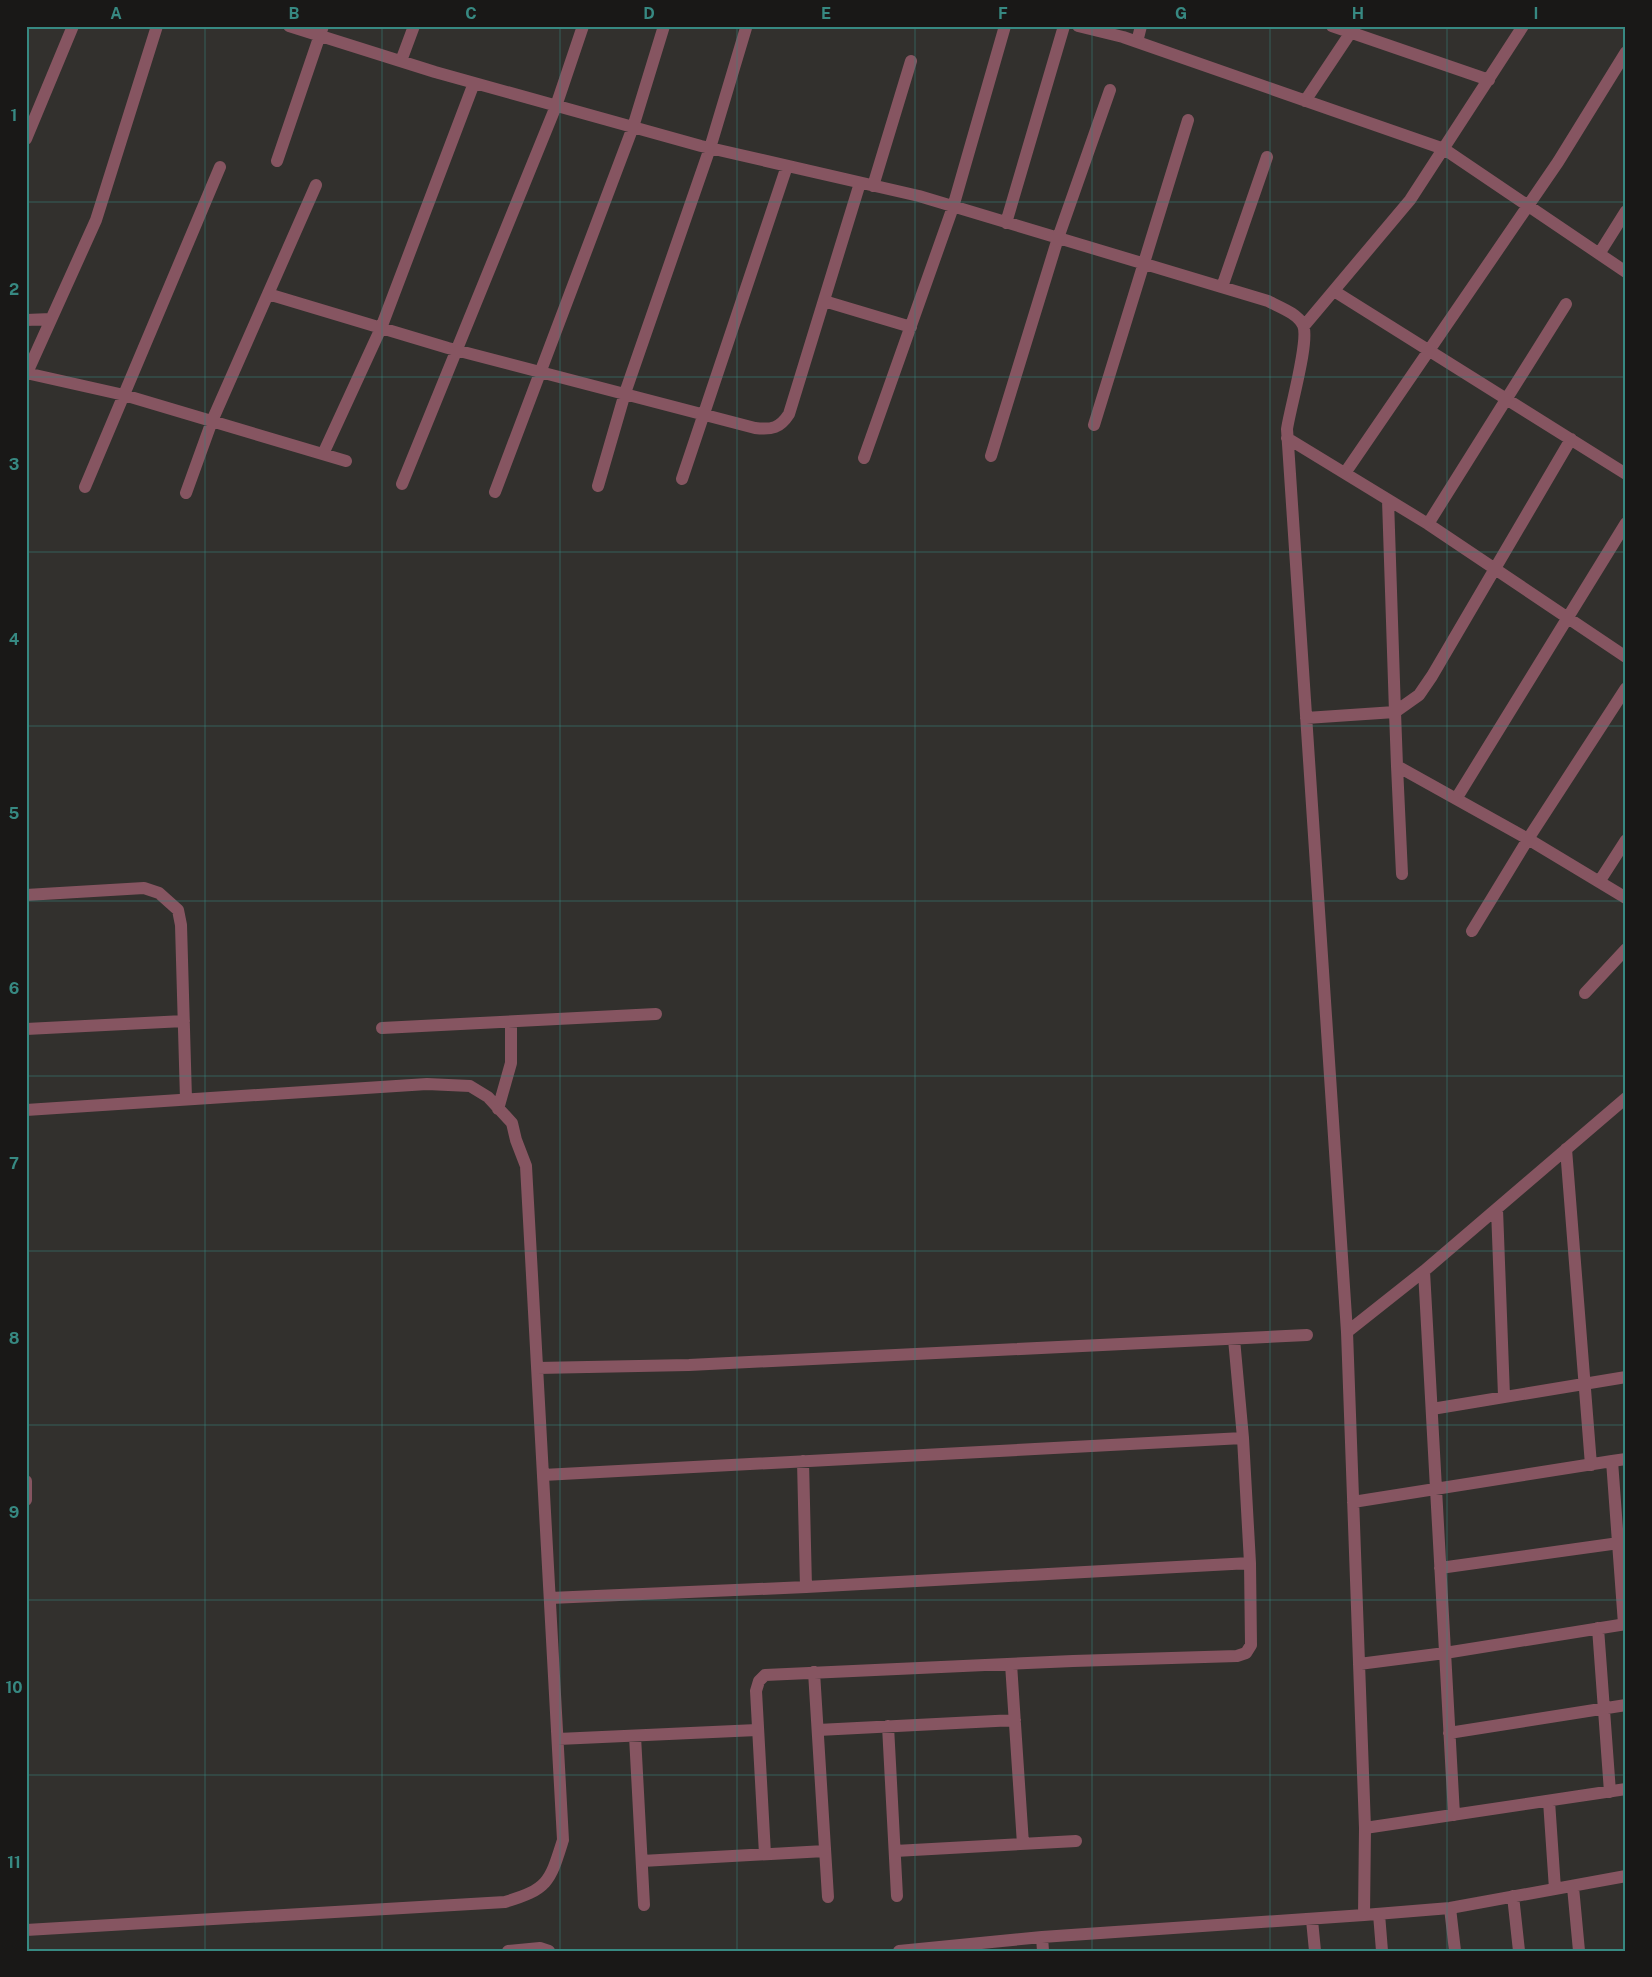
<svg xmlns="http://www.w3.org/2000/svg" width="1652" height="1977" font-family="'Public Sans',sans-serif">
<style>
.lines{fill:none;stroke-linecap:round;stroke-linejoin:round}
.minor{stroke:#865561;stroke-width:12}
.grid{fill:none;stroke:#378982;stroke-width:1;stroke-opacity:0.55}
.neatline{fill:none;stroke:#378982;stroke-width:2}
.grid-label{font-size:16px;text-anchor:middle;font-weight:bold;fill:#378982}
</style>
<rect width="100%" height="100%" fill="#32302d"/>
<g class="lines">
<path class="minor" d="M 289,26 L 435,72 L 701,146 L 919,196 L 1268,301 C 1279,307 1297,313 1303,325 C 1310,340 1290,408 1287,429 L 1347,1332 L 1365,1828 L 1364,1915 L 1042,1937 L 899,1951
M 1078,26 L 1123,37 L 1444,149 L 1626,272
M 1332,26 L 1489,80
M 1137,42 L 1141,26
M 401,61 L 414,26
M 1305,101 L 1355,26
M 26,139 L 73,26
M 277,161 L 323,26
M 873,186 L 911,61
M 1006,223 L 1064,26
M 1599,254 L 1626,211
M 1222,287 L 1267,157
M 1334,291 L 1626,474
M 268,294 L 448,348 L 755,428 C 772,430 780,428 789,414 L 860,183
M 824,301 L 911,327
M 26,320 L 51,319
M 1304,326 L 1410,200 L 1523,26
M 26,373 L 124,395 L 346,461
M 26,375 L 96,220 L 157,26
M 1094,425 L 1188,120
M 1287,438 L 1428,524 L 1626,657
M 323,454 L 381,328 L 474,83
M 991,456 L 1058,238 L 1110,90
M 864,458 L 953,207 L 1005,26
M 1345,473 L 1558,162 L 1626,52
M 682,479 L 787,166
M 402,484 L 556,106 L 583,26
M 598,486 L 625,393 L 710,148 L 746,28
M 85,487 L 220,167
M 495,492 L 633,127 L 664,26
M 186,493 L 212,421 L 316,185
M 1388,500 L 1395,712 L 1419,695 L 1432,676 L 1571,439
M 1428,524 L 1566,304
M 1306,718 L 1395,712 L 1397,766 L 1528,839 L 1626,898
M 1397,766 L 1402,874
M 1456,799 L 1626,523
M 1599,882 L 1626,840
M 26,895 L 144,888 L 159,893 L 178,910 L 181,925 L 186,1099
M 1472,931 L 1528,839 L 1626,688
M 1585,993 L 1626,949
M 382,1028 L 656,1014
M 26,1029 L 184,1021
M 498,1109 L 511,1063 L 511,1022
M 26,1110 L 427,1084 L 470,1086 L 488,1097 L 512,1123 L 516,1140 L 526,1166 L 563,1840 C 550,1881 549,1889 505,1902 L 26,1930
M 1566,1149 L 1591,1465
M 1497,1209 L 1504,1396
M 1424,1271 L 1454,1815
M 1347,1332 L 1424,1271 L 1626,1098
M 1234,1339 L 1243,1438
M 537,1368 L 689,1365 L 1307,1335
M 1432,1409 L 1626,1377
M 803,1461 L 806,1587
M 1612,1461 L 1626,1459
M 543,1475 L 1243,1438 L 1250,1563 L 806,1587 L 550,1598
M 26,1481 L 26,1500
M 1353,1502 L 1612,1461 L 1624,1624
M 1440,1568 L 1626,1542
M 1598,1628 L 1610,1792
M 1011,1664 L 1023,1844
M 1359,1664 L 1445,1653 L 1626,1624
M 814,1672 L 828,1897
M 888,1726 L 897,1896
M 818,1730 L 1015,1720
M 1449,1733 L 1626,1705
M 635,1736 L 644,1905
M 558,1739 L 757,1730
M 1549,1801 L 1555,1889
M 1365,1828 L 1626,1789
M 895,1851 L 1076,1841
M 765,1854 L 756,1691 L 759,1681 L 765,1675 L 1073,1661 L 1237,1656 L 1246,1653 L 1251,1645 L 1250,1563
M 642,1861 L 825,1851
M 1573,1887 L 1579,1951
M 1513,1896 L 1519,1951
M 1450,1908 L 1455,1951
M 1379,1914 L 1382,1951
M 1364,1915 L 1450,1908 L 1626,1876
M 1312,1920 L 1315,1951
M 1042,1937 L 1043,1951
M 508,1951 L 540,1948 L 549,1951"/>
</g>
<path class="grid" d="M 205,26 L 205,1951M 382,26 L 382,1951M 560,26 L 560,1951M 737,26 L 737,1951M 915,26 L 915,1951M 1092,26 L 1092,1951M 1270,26 L 1270,1951M 1447,26 L 1447,1951M 26,202 L 1626,202M 26,377 L 1626,377M 26,552 L 1626,552M 26,726 L 1626,726M 26,901 L 1626,901M 26,1076 L 1626,1076M 26,1251 L 1626,1251M 26,1425 L 1626,1425M 26,1600 L 1626,1600M 26,1775 L 1626,1775"/>
<rect width="1652" height="1977" fill="none" stroke="#191817" stroke-width="55"/>
<rect x="28" y="28" width="1596" height="1922" class="neatline"/>
<g class="grid-label">
<text x="116" y="19">A</text>
<text x="294" y="19">B</text>
<text x="471" y="19">C</text>
<text x="649" y="19">D</text>
<text x="826" y="19">E</text>
<text x="1003" y="19">F</text>
<text x="1181" y="19">G</text>
<text x="1358" y="19">H</text>
<text x="1536" y="19">I</text>
<text x="14" y="121">1</text>
<text x="14" y="295">2</text>
<text x="14" y="470">3</text>
<text x="14" y="645">4</text>
<text x="14" y="819">5</text>
<text x="14" y="994">6</text>
<text x="14" y="1169">7</text>
<text x="14" y="1344">8</text>
<text x="14" y="1518">9</text>
<text x="14" y="1693">10</text>
<text x="14" y="1868">11</text>
</g>
</svg>
